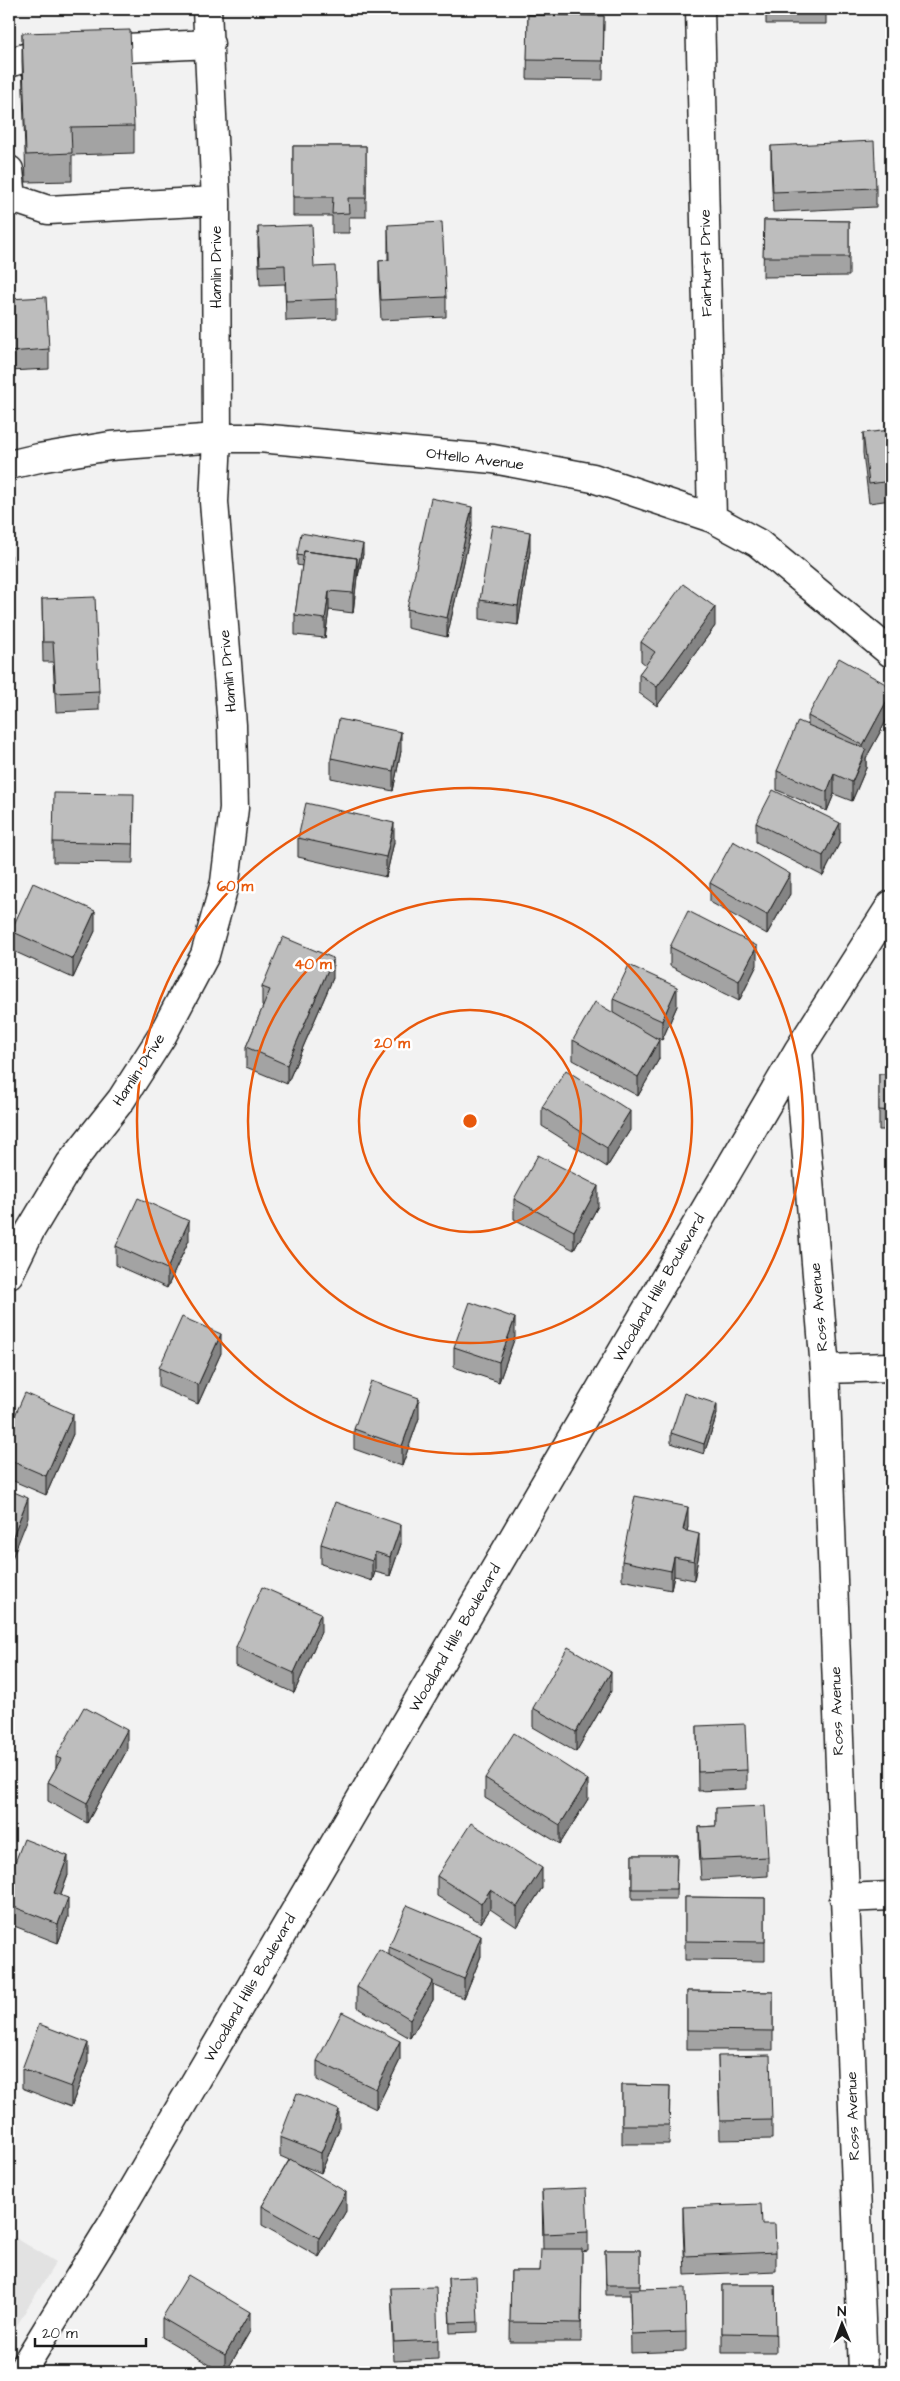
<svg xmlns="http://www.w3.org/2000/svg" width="900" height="2381" font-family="'Architects Daughter',sans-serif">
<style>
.built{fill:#e2e2e2}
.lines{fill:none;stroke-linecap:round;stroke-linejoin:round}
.minor-casing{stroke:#1c1c1c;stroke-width:31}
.minor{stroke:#fff;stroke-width:28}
.wall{fill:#a3a3a3;stroke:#1c1c1c}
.shaded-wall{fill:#848484;stroke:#1c1c1c}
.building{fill:#bdbdbd;stroke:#1c1c1c}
.ring{fill:none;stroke:#e8590c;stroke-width:2.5}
.labels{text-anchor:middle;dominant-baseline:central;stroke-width:5;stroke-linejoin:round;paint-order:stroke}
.street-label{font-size:15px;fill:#1c1c1c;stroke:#fff}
.centre{fill:#e8590c;stroke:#fff;stroke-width:2.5}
.ring-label{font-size:15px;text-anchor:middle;font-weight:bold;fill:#e8590c;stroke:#fff;stroke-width:5;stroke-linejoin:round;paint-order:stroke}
</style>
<rect width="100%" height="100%" fill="#f2f2f2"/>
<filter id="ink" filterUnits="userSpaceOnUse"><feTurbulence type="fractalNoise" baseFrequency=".02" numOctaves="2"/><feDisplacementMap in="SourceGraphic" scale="10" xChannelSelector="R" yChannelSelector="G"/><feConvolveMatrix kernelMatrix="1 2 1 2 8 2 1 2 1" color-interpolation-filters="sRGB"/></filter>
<g filter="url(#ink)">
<path class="built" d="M 9,2234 L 56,2262 L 9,2338 Z"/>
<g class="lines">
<defs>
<path id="minor" d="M 700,9 L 712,518
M 9,63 L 43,52 L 210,44
M 9,170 L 12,198 L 48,210 L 216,201
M 9,465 L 39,458 L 110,446 L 217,438 L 259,438 L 493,459 L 593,478 L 712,518 L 758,543 L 891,653
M 798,1051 L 825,1369 L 863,2372
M 9,1274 L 30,1231 L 70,1164 L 121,1100 L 162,1036 L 205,955 L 225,882 L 234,808 L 232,725 L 214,502 L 217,438 L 216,201 L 207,9
M 825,1369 L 891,1367
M 844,1898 L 891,1896
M 21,2372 L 111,2226 L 798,1051 L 891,905"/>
</defs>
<use href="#minor" class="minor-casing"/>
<use href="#minor" class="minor"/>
</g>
<path class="wall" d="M 766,9 L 826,9 L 826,24 L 766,24 Z
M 528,15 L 604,16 L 603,80 L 527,79 Z
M 22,33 L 134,126 L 134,153 L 72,155 L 72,181 L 26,182 L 22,61 Z
M 293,146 L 366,146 L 366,217 L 349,217 L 349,233 L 332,233 L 332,216 L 293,216 Z
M 771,146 L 876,188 L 876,207 L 773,212 L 771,165 Z
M 764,220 L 849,221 L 849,276 L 763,277 Z
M 388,225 L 446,297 L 446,317 L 381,320 L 379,280 L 379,261 L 388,260 Z
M 258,227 L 314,267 L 337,299 L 337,319 L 286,321 L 285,284 L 260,285 L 258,247 Z
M 9,299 L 49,349 L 49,369 L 9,371 Z
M 863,433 L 891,481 L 891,500 L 869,503 L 863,453 Z
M 472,526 L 447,637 L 407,628 L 407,609 Z
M 530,551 L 518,625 L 480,619 L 480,600 Z
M 363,554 L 358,576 L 357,576 L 353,613 L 329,610 L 325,638 L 295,635 L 295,615 L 302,566 L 297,565 L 297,555 Z
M 9,555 L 11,555 L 10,625 L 9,625 Z
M 42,599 L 99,691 L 99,710 L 56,712 L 53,662 L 43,662 Z
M 715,626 L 657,706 L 639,693 L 639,674 L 646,665 L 641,661 L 641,642 Z
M 891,687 L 891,712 L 866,758 L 866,768 L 852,801 L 834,794 L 827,811 L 777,790 L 777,771 L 808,725 L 808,716 Z
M 401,751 L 393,791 L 331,778 L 331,758 Z
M 134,813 L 133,863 L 53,862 L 53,842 Z
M 756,823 L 840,842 L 823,876 L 756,842 Z
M 298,838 L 394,842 L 386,877 L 298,857 Z
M 710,883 L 790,894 L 767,934 L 710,902 Z
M 11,931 L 95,931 L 73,978 L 11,950 Z
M 670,947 L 757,965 L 739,1001 L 670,966 Z
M 333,978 L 287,1084 L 246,1067 L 246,1047 L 263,1007 L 262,1006 L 262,987 Z
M 613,999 L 677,1006 L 662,1040 L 655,1037 L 659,1059 L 638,1096 L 573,1060 L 573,1040 L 613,1013 Z
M 879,1074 L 891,1074 L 891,1130 L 879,1130 Z
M 542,1107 L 630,1130 L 607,1167 L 542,1126 Z
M 514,1199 L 598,1206 L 574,1250 L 514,1219 Z
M 189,1240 L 167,1288 L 116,1265 L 116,1246 Z
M 515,1337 L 499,1382 L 454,1367 L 454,1347 Z
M 221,1353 L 198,1404 L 159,1387 L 159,1368 Z
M 717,1414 L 704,1454 L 671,1443 L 671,1433 Z
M 419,1418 L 402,1466 L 354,1449 L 354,1429 Z
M 9,1429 L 73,1434 L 46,1495 L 9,1479 Z
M 688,1527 L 687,1531 L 699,1553 L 694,1580 L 674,1576 L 671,1590 L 622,1580 L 622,1561 Z
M 321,1544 L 401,1544 L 390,1576 L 375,1572 L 372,1581 L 321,1564 Z
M 321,1632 L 294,1693 L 236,1666 L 236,1647 Z
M 611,1691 L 576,1752 L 533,1727 L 533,1708 Z
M 697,1726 L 747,1770 L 747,1789 L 698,1791 Z
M 127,1750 L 87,1823 L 48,1801 L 48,1782 L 56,1768 L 56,1757 Z
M 485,1778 L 588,1799 L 560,1844 L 485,1798 Z
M 716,1808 L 768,1857 L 768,1876 L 701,1880 L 699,1847 L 699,1827 L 716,1826 Z
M 632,1855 L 677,1855 L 676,1899 L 632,1899 Z
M 68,1875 L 61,1895 L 68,1917 L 58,1943 L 9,1924 L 9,1878 Z
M 437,1876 L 542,1888 L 517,1927 L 490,1909 L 481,1923 L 437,1896 Z
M 685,1897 L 765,1898 L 765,1961 L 685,1960 Z
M 389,1947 L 481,1956 L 464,1998 L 433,1985 L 433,2000 L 410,2038 L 357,2007 L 357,1987 L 389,1955 Z
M 687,1991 L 773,1992 L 773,2050 L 687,2050 Z
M 718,2056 L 772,2120 L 772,2139 L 720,2140 Z
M 400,2060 L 376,2109 L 317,2080 L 317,2061 Z
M 88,2062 L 71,2107 L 22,2088 L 22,2069 Z
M 622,2085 L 670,2086 L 669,2144 L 622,2144 Z
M 339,2129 L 321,2173 L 298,2164 L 346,2211 L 319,2257 L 262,2225 L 262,2206 L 289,2160 L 280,2156 L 280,2137 Z
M 542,2190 L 588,2232 L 588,2251 L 582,2252 L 581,2342 L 510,2342 L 511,2271 L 540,2271 L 543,2249 Z
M 683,2207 L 776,2252 L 776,2271 L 685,2275 L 683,2227 Z
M 605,2250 L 640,2250 L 640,2289 L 686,2332 L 686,2351 L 631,2353 L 630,2295 L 606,2295 Z
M 448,2278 L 478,2322 L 478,2332 L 450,2333 Z
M 722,2285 L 775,2285 L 776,2353 L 722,2353 Z
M 391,2288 L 438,2340 L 438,2359 L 394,2361 Z
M 162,2318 L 250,2331 L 226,2372 L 222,2372 L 162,2337 Z"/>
<path class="shaded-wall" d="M 472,507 L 472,526 L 447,637 L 447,618 Z
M 530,532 L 530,551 L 518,625 L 518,606 Z
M 363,544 L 363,554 L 358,576 L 358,566 Z
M 357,558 L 357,577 L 353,613 L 353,593 Z
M 329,591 L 329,610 L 325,638 L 325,619 Z
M 715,607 L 715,626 L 657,706 L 657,687 Z
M 891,693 L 891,712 L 866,758 L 866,768 L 852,801 L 852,782 L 863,758 L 863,745 Z
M 401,732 L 401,751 L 393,791 L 393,771 Z
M 834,774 L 834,794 L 827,811 L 827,792 Z
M 394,823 L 394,842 L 386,877 L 386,857 Z
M 840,823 L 840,842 L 823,876 L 823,856 Z
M 790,874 L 790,894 L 767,934 L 767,915 Z
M 95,911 L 95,931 L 73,978 L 73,959 Z
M 757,946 L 757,965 L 739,1001 L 739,981 Z
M 333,958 L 333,978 L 287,1084 L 287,1065 Z
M 677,987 L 677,1006 L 662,1040 L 662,1021 Z
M 659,1040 L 659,1059 L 638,1096 L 638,1077 Z
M 630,1111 L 630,1130 L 607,1167 L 607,1148 Z
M 598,1186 L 598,1206 L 574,1250 L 574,1231 Z
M 189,1221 L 189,1240 L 167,1288 L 167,1269 Z
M 515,1318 L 515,1337 L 499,1382 L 499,1362 Z
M 221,1334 L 221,1353 L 198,1404 L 198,1385 Z
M 419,1398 L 419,1418 L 402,1466 L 402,1446 Z
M 717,1404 L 717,1414 L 704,1454 L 704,1444 Z
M 73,1414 L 73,1434 L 46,1495 L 46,1476 Z
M 28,1498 L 28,1518 L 9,1566 L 9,1546 Z
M 688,1507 L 688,1527 L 683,1549 L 683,1530 Z
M 401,1525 L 401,1544 L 390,1576 L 390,1557 Z
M 699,1534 L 699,1553 L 694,1580 L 694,1561 Z
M 375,1552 L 375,1572 L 372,1581 L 372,1561 Z
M 674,1557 L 674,1576 L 671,1590 L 671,1571 Z
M 321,1613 L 321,1632 L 294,1693 L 294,1673 Z
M 611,1672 L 611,1691 L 576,1752 L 576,1732 Z
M 127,1730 L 127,1750 L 87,1823 L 87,1803 Z
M 588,1780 L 588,1799 L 560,1844 L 560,1825 Z
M 68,1856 L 68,1875 L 54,1912 L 54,1893 Z
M 542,1868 L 542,1888 L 517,1927 L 517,1907 Z
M 490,1890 L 490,1909 L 481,1923 L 481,1904 Z
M 68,1898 L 68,1917 L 58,1943 L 58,1924 Z
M 481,1936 L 481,1956 L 464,1998 L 464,1979 Z
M 433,1981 L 433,2000 L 410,2038 L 410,2019 Z
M 400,2041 L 400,2060 L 376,2109 L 376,2089 Z
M 88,2043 L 88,2062 L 71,2107 L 71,2087 Z
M 339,2110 L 339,2129 L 321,2173 L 321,2153 Z
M 346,2192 L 346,2211 L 319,2257 L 319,2238 Z
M 250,2312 L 250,2331 L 226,2372 L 225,2372 L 225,2355 Z"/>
<path class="building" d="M 528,15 L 604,16 L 603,61 L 527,60 Z
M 130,30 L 134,126 L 71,127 L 72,153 L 26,155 L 22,33 Z
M 874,141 L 876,188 L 773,192 L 771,146 Z
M 293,146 L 366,146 L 366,198 L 348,198 L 349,213 L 332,214 L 333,197 L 293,197 Z
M 764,220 L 849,221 L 849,257 L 763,257 Z
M 442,222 L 446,297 L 381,300 L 379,261 L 389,260 L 388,225 Z
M 312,225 L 314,267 L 335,266 L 337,299 L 286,301 L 285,265 L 260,266 L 258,227 Z
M 46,297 L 49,349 L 9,352 L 9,299 Z
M 891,430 L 891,481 L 869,484 L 863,433 Z
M 431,498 L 472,507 L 447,618 L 407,609 Z
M 492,525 L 530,532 L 518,606 L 480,600 Z
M 301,533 L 363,544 L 358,566 L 357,566 L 357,558 L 304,551 L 303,556 L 297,555 Z
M 304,551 L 357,558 L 353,593 L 329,591 L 325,619 L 295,615 Z
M 9,555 L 11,555 L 10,606 L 9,606 Z
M 683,584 L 715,607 L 657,687 L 639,674 L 655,652 L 641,642 Z
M 95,597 L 99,691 L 56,693 L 53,642 L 43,642 L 42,599 Z
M 839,658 L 891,687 L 891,693 L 863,745 L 808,716 Z
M 339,719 L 401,732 L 393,771 L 331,758 Z
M 798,721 L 866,749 L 852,782 L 834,774 L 827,792 L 777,771 Z
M 773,790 L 840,823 L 823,856 L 756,823 Z
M 54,793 L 134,794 L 133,844 L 53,842 Z
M 306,803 L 394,823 L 386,857 L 298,838 Z
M 733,841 L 790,874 L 767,915 L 710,883 Z
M 33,883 L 95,911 L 73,959 L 11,931 Z
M 688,911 L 757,946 L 739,981 L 670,947 Z
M 283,937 L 333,958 L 287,1065 L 246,1047 L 270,990 L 262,987 Z
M 629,965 L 677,987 L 662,1021 L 613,999 Z
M 595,1002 L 659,1040 L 638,1077 L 573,1040 Z
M 566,1070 L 630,1111 L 607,1148 L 542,1107 Z
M 879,1074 L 891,1074 L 891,1111 L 879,1110 Z
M 538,1155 L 598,1186 L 574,1231 L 514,1199 Z
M 138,1198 L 189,1221 L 167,1269 L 116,1246 Z
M 470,1302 L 515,1318 L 499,1362 L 454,1347 Z
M 182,1317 L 221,1334 L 198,1385 L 159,1368 Z
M 371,1381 L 419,1398 L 402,1446 L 354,1429 Z
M 25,1393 L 73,1414 L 46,1476 L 9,1460 L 9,1429 Z
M 684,1393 L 717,1404 L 704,1444 L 671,1433 Z
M 9,1490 L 28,1498 L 9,1546 Z
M 635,1496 L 688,1507 L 683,1530 L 699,1534 L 694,1561 L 674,1557 L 671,1571 L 622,1561 Z
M 335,1502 L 401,1525 L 390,1557 L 375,1552 L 372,1561 L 321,1544 Z
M 262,1587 L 321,1613 L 294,1673 L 236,1647 Z
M 568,1647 L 611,1672 L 576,1732 L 533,1708 Z
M 84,1707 L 127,1730 L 87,1803 L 48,1782 L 61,1759 L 56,1757 Z
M 745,1724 L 747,1770 L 698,1772 L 697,1726 Z
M 514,1733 L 588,1780 L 560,1825 L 485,1778 Z
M 765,1806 L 768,1857 L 701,1860 L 699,1827 L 716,1826 L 716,1808 Z
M 471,1823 L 542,1868 L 517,1907 L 490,1890 L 481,1904 L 437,1876 Z
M 24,1839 L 68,1856 L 54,1893 L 68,1898 L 58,1924 L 9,1905 L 9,1878 Z
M 632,1855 L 677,1855 L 676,1889 L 632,1889 Z
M 685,1897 L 765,1898 L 765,1942 L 685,1941 Z
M 407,1905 L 481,1936 L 464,1979 L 389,1947 Z
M 379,1949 L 433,1981 L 410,2019 L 357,1987 Z
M 687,1991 L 773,1992 L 773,2031 L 687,2030 Z
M 342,2012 L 400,2041 L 376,2089 L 317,2061 Z
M 39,2024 L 88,2043 L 71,2087 L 22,2069 Z
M 770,2055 L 772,2120 L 720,2121 L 718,2056 Z
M 622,2085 L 670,2086 L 669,2125 L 622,2125 Z
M 297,2093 L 339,2110 L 321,2153 L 280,2137 Z
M 290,2159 L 346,2192 L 319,2238 L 262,2206 Z
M 586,2188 L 588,2232 L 544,2234 L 542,2190 Z
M 761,2204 L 762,2224 L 775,2224 L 776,2252 L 685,2256 L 683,2207 Z
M 541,2249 L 582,2249 L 581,2323 L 510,2322 L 511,2271 L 540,2271 Z
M 605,2250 L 640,2250 L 640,2285 L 606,2285 Z
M 188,2275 L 250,2312 L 225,2355 L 162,2318 Z
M 476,2277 L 478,2322 L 450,2323 L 448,2278 Z
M 722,2285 L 775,2285 L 776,2334 L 722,2333 Z
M 436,2287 L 438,2340 L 394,2342 L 391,2288 Z
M 685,2288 L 686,2332 L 631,2334 L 630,2289 Z"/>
</g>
<g class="ring">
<circle cx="470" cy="1121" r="111"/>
<circle cx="470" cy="1121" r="222"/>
<circle cx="470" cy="1121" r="333"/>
</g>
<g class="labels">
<g class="street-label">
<text transform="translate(706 263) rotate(-91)">Fairhurst Drive</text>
<text transform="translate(216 267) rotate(-90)">Hamlin Drive</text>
<text transform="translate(475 459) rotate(7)">Ottello Avenue</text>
<text transform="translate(228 671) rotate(-95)">Hamlin Drive</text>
<text transform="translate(139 1070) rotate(-57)">Hamlin Drive</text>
<text transform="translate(659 1288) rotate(-60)">Woodland Hills Boulevard</text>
<text transform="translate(819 1307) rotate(-95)">Ross Avenue</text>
<text transform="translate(455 1638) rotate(-60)">Woodland Hills Boulevard</text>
<text transform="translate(837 1711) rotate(-92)">Ross Avenue</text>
<text transform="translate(250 1988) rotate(-60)">Woodland Hills Boulevard</text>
<text transform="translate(853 2116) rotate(-92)">Ross Avenue</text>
</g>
</g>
<circle cx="470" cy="1121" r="8" class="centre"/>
<g class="ring-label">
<text x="235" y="891">60 m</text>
<text x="313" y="969">40 m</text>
<text x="392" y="1048">20 m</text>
</g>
<rect width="900" height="2381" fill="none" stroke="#fff" stroke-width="30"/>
<rect x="15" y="15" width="870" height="2351" fill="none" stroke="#1c1c1c" stroke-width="2" filter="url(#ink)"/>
<g transform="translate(842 2324) rotate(359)" stroke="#ffffff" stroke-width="4" paint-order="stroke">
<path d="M0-4L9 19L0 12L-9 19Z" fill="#1c1c1c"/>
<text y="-8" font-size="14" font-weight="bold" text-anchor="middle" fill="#1c1c1c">N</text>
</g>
<path d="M35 2338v8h111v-8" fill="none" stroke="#1c1c1c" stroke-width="2.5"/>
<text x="42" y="2338" font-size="15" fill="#1c1c1c" stroke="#ffffff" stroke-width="4" paint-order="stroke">20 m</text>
</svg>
